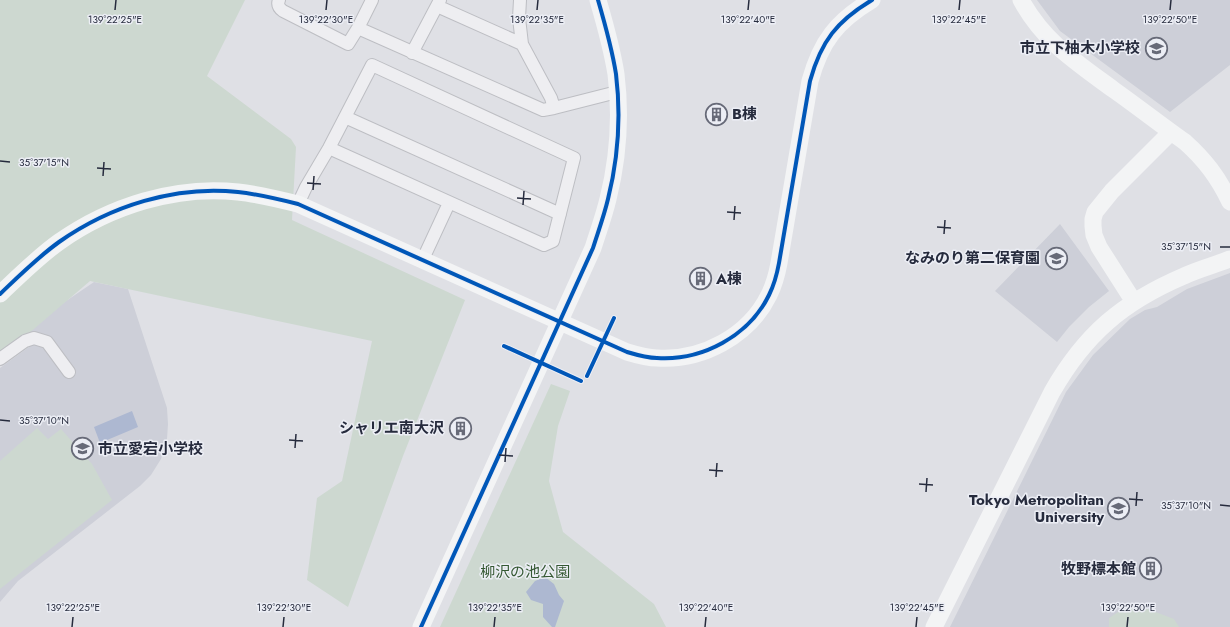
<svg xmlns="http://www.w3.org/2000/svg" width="1230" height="627" font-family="Jost,'Noto Sans JP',sans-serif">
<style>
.built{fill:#cdcfd8}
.green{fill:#cdd8d0}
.water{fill:#adb8d1}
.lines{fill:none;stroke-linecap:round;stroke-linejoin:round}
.street-casing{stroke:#bdbec3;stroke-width:14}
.street{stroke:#eeeef1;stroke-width:12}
.secondary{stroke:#f3f4f5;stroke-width:17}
.cycleway-casing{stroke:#eceef5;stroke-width:6}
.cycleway{stroke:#0057b8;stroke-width:4}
.ticks{fill:none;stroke:#262b3d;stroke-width:1.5}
.labels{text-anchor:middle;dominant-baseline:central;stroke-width:3;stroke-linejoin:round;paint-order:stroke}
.poi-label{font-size:15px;font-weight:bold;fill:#262b3d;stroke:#eceef5;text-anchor:end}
.park-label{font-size:15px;fill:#355933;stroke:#eceef5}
.ticks-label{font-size:10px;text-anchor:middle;fill:#262b3d;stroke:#eceef5;stroke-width:3;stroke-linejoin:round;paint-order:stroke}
</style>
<rect width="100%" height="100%" fill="#dfe0e5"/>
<path class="built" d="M 1037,0 L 1230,0 L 1230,65 L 1170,112 L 1060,31 Z
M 1060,224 L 1109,291 L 1089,307 L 1069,327 L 1057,342 L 995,291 Z
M 1230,273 L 1230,627 L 950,627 L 1066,392 L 1093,355 L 1130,319 L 1145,310 L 1157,307 L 1187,289 Z
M 94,282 L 128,289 L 167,408 L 168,424 L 167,439 L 161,459 L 151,475 L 140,486 L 18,581 L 0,602 L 0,368 L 29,347 L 19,333 Z"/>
<path class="green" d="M 0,0 L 245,0 L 207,76 L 291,139 L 296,147 L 292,220 L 465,300 L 403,456 L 348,607 L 307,580 L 317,498 L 342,481 L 372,341 L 90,281 L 0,358 Z
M 551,384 L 570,391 L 558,426 L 549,481 L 563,532 L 654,604 L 666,627 L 440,627 Z
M 37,428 L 48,439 L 61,429 L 92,464 L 112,500 L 0,589 L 0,461 Z
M 1132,603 L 1174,619 L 1179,627 L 1109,627 L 1109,618 Z"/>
<path class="water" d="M 132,411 L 138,427 L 100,443 L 94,427 Z
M 545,577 L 554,584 L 559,595 L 564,601 L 555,627 L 552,627 L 543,617 L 543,604 L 531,600 L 526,592 L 535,581 Z"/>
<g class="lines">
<defs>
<path id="street" d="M 279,0 C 277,5 279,8 283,11 L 348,44 L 358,28 L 372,0
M 520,0 L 519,18 L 522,44 L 551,98 L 554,108
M 437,6 L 522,44
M 358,28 L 543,110 L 554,108 L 617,92
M 412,53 L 440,0
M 345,117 L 560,214
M 298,204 L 306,187 L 329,148 L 372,65 L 574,158 L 553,241 L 544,245 L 329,148
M 423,259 L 449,203
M 0,359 L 25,341 L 34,338 L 47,342 L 69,372"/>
</defs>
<use href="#street" class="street-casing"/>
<use href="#street" class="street"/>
<path class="secondary" d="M 1021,0 C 1044,42 1076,62 1114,90 C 1138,107 1161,125 1185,142 C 1205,160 1218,177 1230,202
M 0,294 C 19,276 38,257 59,242 C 110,206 176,185 238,192 C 258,194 278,199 298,204 L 627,352 C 637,355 647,358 657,358 C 702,361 749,336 769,295 C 774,285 777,274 779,263 L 810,81 C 821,41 837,21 872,0
M 1134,302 L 1099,247 L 1094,235 L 1093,226 L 1093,219 L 1095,212 L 1112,191 L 1171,132
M 421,627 L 593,248 C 598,232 604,216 608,199 C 618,159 621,115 616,74 C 612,49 605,24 598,0
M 934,627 L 1052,392 C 1085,334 1123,302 1184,276 C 1199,269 1215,265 1230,259"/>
<defs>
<path id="cycleway" d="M 0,294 C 19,276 38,257 59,242 C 110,206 176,185 238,192 C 258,194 278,199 298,204 L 627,352 C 637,355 647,358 657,358 C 702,361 749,336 769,295 C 774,285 777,274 779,263 L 810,81 C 821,41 837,21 872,0
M 504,346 L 581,381
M 587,376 L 614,318
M 421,627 L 593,248 C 598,232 604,216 608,199 C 618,159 621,115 616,74 C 612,49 605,24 598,0"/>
</defs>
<use href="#cycleway" class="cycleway-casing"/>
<use href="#cycleway" class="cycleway"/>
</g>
<path class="ticks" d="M 115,10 L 116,0M 326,10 L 327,0M 537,10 L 538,0M 748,10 L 749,0M 959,10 L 960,0M 1170,10 L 1171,0M 0,161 L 10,162M 97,168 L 111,169M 103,176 L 104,162M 307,183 L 321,184M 313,190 L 314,176M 517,198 L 531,199M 523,205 L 524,191M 727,212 L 741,213M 734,220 L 735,206M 937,227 L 951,228M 944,234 L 945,220M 1220,247 L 1230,247M 0,420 L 10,421M 289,440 L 303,441M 295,448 L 296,434M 499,455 L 513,456M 505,462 L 506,448M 709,470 L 723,471M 716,477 L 717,463M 919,484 L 933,485M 926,492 L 927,478M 1129,499 L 1143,500M 1220,505 L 1230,506M 1136,506 L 1137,492M 72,627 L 73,617M 283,627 L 284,617M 494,627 L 495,617M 705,627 L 706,617M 916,627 L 917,617M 1127,627 L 1128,617"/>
<defs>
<symbol id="school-ring" viewBox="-11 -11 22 22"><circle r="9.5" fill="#eceef5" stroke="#676a78" stroke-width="1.5"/><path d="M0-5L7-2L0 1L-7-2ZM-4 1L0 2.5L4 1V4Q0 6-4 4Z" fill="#676a78"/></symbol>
<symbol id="building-ring" viewBox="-11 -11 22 22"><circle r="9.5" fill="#eceef5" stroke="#676a78" stroke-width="1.5"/><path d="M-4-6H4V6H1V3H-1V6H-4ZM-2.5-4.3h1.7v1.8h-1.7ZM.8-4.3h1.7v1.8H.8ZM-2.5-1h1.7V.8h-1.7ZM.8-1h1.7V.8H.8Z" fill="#676a78"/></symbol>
<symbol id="university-ring" viewBox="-11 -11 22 22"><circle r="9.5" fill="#eceef5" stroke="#676a78" stroke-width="1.5"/><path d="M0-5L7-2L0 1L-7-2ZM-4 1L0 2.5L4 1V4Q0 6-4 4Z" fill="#676a78"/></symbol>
</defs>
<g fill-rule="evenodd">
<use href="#school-ring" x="1144" y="36" width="25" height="25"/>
<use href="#building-ring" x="704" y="102" width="25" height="25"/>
<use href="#school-ring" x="1044" y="246" width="25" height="25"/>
<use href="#building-ring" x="688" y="266" width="25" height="25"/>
<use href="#building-ring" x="448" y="416" width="25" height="25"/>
<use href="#school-ring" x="70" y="436" width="25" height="25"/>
<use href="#university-ring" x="1106" y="496" width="25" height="25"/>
<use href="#building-ring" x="1138" y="556" width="25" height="25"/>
</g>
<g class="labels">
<g class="poi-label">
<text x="1140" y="48">市立下柚木小学校</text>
<text x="732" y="114" text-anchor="start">B棟</text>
<text x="1040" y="258">なみのり第二保育園</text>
<text x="716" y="279" text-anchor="start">A棟</text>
<text x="444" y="428">シャリエ南大沢</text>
<text x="98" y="449" text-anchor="start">市立愛宕小学校</text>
<text x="1104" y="500">Tokyo Metropolitan<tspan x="1104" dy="17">University</tspan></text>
<text x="1136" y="569">牧野標本館</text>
</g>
<g class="park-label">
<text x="525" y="572">柳沢の池公園</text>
</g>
</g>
<g class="ticks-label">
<text x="115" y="23">139°22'25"E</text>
<text x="326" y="23">139°22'30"E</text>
<text x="537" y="23">139°22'35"E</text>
<text x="748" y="23">139°22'40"E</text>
<text x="959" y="23">139°22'45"E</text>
<text x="1170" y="23">139°22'50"E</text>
<text x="44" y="166">35°37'15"N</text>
<text x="1186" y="250">35°37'15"N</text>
<text x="44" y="424">35°37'10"N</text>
<text x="1186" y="509">35°37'10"N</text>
<text x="73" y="611">139°22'25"E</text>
<text x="284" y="611">139°22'30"E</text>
<text x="495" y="611">139°22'35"E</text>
<text x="706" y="611">139°22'40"E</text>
<text x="917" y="611">139°22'45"E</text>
<text x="1128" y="611">139°22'50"E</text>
</g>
</svg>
